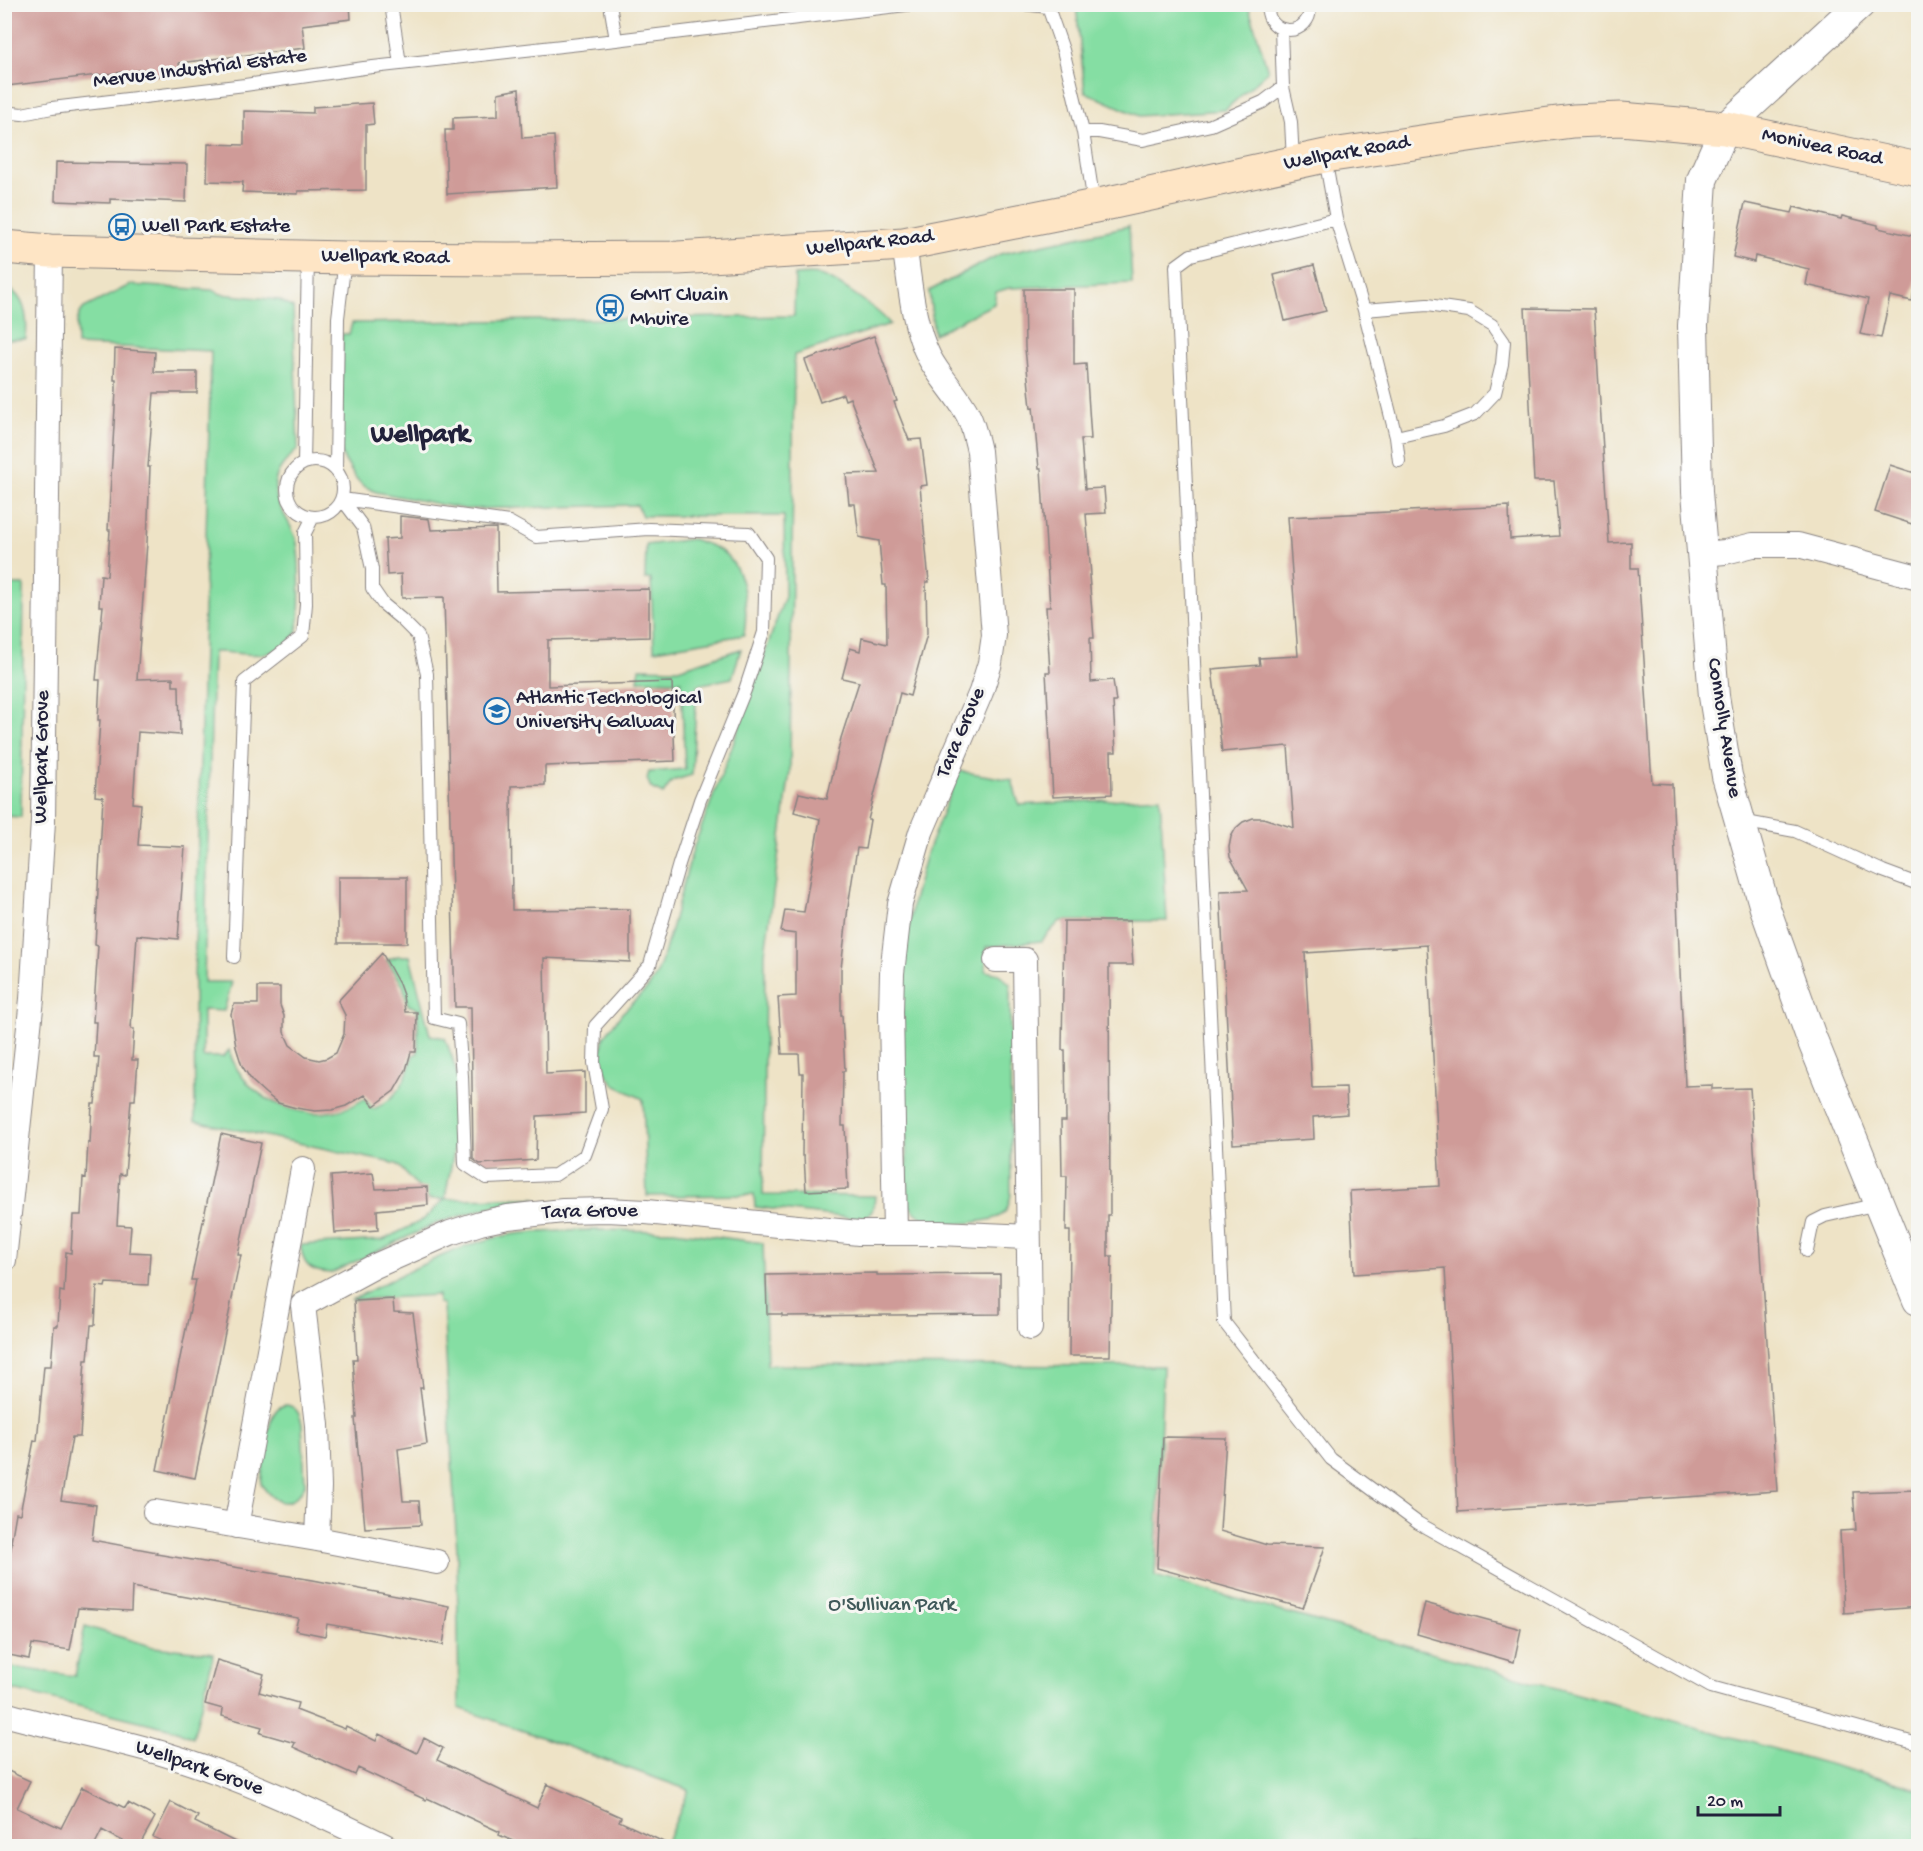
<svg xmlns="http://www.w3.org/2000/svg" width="1923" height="1851" font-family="'Gochi Hand',sans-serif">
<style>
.green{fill:#85dea3;stroke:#54806f;stroke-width:1.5}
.building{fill:#cf9b98}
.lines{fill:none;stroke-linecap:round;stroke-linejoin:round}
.service-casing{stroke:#888280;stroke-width:14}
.minor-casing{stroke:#888280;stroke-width:26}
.tertiary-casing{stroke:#888280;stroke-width:32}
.secondary-casing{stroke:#888280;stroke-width:35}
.service{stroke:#fff;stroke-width:12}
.minor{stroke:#fff;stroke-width:24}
.tertiary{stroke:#fff;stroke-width:30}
.secondary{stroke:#fee5c5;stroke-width:33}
.labels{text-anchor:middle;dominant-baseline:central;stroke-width:6;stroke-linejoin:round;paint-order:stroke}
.street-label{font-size:21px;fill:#22223b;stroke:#f6f6f2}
.poi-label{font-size:21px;fill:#22223b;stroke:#f6f6f2;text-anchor:start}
.park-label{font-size:21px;fill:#405a5a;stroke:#f6f6f2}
.district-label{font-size:27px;font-weight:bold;fill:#22223b;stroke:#f6f6f2}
</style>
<rect width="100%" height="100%" fill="#f6f6f2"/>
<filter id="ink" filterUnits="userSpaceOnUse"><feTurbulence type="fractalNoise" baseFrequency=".0167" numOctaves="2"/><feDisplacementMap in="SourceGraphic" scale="12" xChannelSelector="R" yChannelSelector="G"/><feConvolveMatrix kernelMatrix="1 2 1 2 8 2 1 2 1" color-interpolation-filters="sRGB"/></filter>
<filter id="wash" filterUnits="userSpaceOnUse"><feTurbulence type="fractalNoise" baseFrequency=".008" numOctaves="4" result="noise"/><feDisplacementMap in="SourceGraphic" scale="24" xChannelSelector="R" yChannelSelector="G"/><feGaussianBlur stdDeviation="1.35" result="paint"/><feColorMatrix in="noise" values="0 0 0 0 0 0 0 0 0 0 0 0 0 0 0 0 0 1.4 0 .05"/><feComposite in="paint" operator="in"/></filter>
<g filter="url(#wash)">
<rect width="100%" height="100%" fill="#eee3c6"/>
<path class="green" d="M 1076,5 L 1248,5 L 1268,71 L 1225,110 L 1139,116 L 1085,92 Z
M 1129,226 L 1132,283 L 1009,288 L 996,292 L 994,304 L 934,334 L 929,291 L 1000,254 Z
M 795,275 C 802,275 811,273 819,275 C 835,278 880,311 890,324 L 794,355 L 790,771 L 765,953 L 763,1195 L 875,1196 C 874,1209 873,1215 860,1219 L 755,1207 L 754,1195 L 647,1196 L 643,1099 L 616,1086 L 607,1075 L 600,1054 L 604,1037 L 622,1013 L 648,988 L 657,974 L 665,951 L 693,849 L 732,747 L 785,596 L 784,516 L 642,516 L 637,505 L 465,509 L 376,492 L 362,485 L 355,477 L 341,454 L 342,334 L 349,334 L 352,323 L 794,316 Z
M 130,285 L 212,290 L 221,294 L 279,300 L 293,308 L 298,449 C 288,459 277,468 275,483 C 273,503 290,520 296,539 C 300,552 301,618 297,631 C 293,642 275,652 264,654 C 247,656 229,651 213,652 L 204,982 L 232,982 L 224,1011 L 203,1010 L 203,1057 L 223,1057 L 229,1050 C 244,1105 318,1131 364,1099 L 373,1109 C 397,1100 407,1079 413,1055 L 418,1053 L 418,1009 L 408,1005 L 403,985 L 387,960 L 398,956 L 410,956 L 430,1035 L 445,1038 C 450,1052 457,1067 458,1083 C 463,1121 451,1161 445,1199 L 537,1198 L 490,1207 L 437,1223 L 331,1273 C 310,1272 302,1265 301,1245 L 383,1240 L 423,1220 L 445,1199 L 429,1199 L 397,1164 L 195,1121 L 194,983 L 211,351 L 77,345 C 77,332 74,319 84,308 Z
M 5,287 C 26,295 28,319 26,339 L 5,340 Z
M 692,539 C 703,543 717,546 726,555 C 746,573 748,610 744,635 L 654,650 L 651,579 L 645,579 L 646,545 Z
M 5,585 L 24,585 L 21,817 L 5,816 Z
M 741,649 L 732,678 L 697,685 L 692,775 L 672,781 L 663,794 L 651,788 L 647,779 L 649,772 L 685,769 L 681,681 L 638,680 L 640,668 L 678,669 Z
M 959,771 L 1012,780 L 1019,805 L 1160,797 L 1167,921 L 1060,921 L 1041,941 L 986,947 L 986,971 L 999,974 L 1010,984 L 1011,1194 C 1010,1200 1009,1207 1005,1212 C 996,1223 947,1226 933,1222 C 922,1219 913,1212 908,1203 L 902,1016 L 902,964 L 914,897 L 925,857 Z
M 589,1230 L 674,1231 L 763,1243 L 767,1365 L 1163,1366 L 1155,1576 L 1918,1789 L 1918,1846 L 665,1846 L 689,1790 L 459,1708 L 457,1551 L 443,1304 L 438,1303 L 438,1295 L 351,1300 C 400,1276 461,1241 515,1234 C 539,1231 565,1231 589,1230 Z
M 287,1405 C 297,1407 300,1415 302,1424 L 305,1485 C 290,1510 276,1506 261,1484 C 263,1469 267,1422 275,1412 C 278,1407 282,1405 287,1405 Z
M 85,1626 L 153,1647 L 214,1653 L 193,1738 L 172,1729 L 5,1688 L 5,1666 L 75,1676 Z"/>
<g id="blocks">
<path class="building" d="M 4,4 L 350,4 L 351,19 L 302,25 L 305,48 L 179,63 L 180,74 L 149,77 L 148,69 L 7,86 L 4,66 Z
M 519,89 L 522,138 L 554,136 L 557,187 L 447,194 L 445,130 L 453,130 L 453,118 L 498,116 L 498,93 Z
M 372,103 L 374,124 L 366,125 L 366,190 L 298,191 L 298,194 L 242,192 L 243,182 L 207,181 L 208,144 L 244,145 L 244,111 L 313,113 L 313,107 Z
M 56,162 L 187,164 L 186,202 L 110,199 L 110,203 L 55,201 Z
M 1745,203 L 1792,213 L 1794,207 L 1841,219 L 1842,216 L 1878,225 L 1878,228 L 1918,237 L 1918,272 L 1912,301 L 1890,296 L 1881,338 L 1860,334 L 1868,299 L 1806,285 L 1809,269 L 1755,256 L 1754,262 L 1733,257 Z
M 1314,265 L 1326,311 L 1285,321 L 1274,275 Z
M 1024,289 L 1074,289 L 1074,365 L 1086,364 L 1091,439 L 1081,439 L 1085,489 L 1104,488 L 1106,513 L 1086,514 L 1091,575 L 1089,575 L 1094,638 L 1090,638 L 1091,682 L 1113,680 L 1116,702 L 1113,702 L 1116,752 L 1111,752 L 1112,794 L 1053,797 L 1046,672 L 1050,672 L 1046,607 L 1050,607 L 1041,469 L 1039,469 L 1033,407 L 1031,408 L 1025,348 Z
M 1525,308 L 1594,309 L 1609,543 L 1631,542 L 1631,568 L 1638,568 L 1652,783 L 1672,784 L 1685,1086 L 1712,1085 L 1712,1089 L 1750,1088 L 1777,1491 L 1458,1512 L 1445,1268 L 1354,1274 L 1350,1191 L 1440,1186 L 1427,945 L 1305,953 L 1312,1088 L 1346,1087 L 1347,1114 L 1313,1117 L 1314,1139 L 1233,1144 L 1220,891 L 1248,890 L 1230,857 L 1229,847 L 1231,837 L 1236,828 L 1243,822 L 1253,818 L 1263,818 L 1294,828 L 1288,746 L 1222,752 L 1212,669 L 1260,665 L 1259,658 L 1298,656 L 1288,517 L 1509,506 L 1510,539 L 1559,536 L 1554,481 L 1534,481 Z
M 874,336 L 897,401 L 894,402 L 909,440 L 921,439 L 927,485 L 920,486 L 929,582 L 926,582 L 927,634 L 910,696 L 900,693 L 868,820 L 870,820 L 865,849 L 857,848 L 848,907 L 841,969 L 841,1015 L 842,1015 L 845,1071 L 843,1071 L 842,1126 L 845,1126 L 848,1189 L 806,1191 L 804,1156 L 802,1156 L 803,1073 L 800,1073 L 799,1054 L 782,1054 L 778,997 L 796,996 L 796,934 L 781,932 L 785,910 L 804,912 L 820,819 L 794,812 L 799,793 L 827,799 L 841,738 L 859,682 L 842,678 L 850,648 L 860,651 L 862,638 L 887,644 L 886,585 L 883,585 L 879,541 L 859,537 L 855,504 L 849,504 L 846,474 L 879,473 L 850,398 L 845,400 L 843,394 L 820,402 L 805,360 Z
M 115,349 L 155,352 L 154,372 L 197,372 L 197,393 L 154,393 L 148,467 L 150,467 L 147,543 L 137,679 L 173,678 L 173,686 L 179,686 L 180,735 L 138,732 L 133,803 L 141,804 L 138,845 L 185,847 L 178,939 L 137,935 L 131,1029 L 134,1029 L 132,1060 L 138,1060 L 135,1100 L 131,1100 L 125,1175 L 120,1174 L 117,1225 L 131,1226 L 129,1252 L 150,1253 L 148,1285 L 106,1283 L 105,1287 L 97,1286 L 95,1325 L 91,1325 L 88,1360 L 85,1360 L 80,1437 L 72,1437 L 61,1500 L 96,1505 L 92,1540 L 157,1552 L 156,1554 L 313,1580 L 449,1606 L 443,1645 L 327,1624 L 325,1636 L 295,1630 L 298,1618 L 132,1587 L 131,1611 L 78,1608 L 70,1650 L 32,1644 L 29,1659 L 4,1654 L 4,1586 L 12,1543 L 11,1542 L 16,1513 L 20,1514 L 34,1440 L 37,1441 L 44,1366 L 51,1366 L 54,1326 L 58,1326 L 60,1291 L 64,1292 L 66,1252 L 71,1253 L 73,1215 L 81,1215 L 83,1177 L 86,1178 L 88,1142 L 90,1143 L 92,1104 L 95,1104 L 99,1057 L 94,1057 L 96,1022 L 93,1022 L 98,946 L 95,945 L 103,797 L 95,796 L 100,720 L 98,720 L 100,680 L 96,680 L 103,606 L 99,606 L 101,575 L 107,576 L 110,530 L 108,530 L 116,390 L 116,380 L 114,380 Z
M 1890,465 L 1918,474 L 1918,526 L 1875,512 Z
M 400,516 L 429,519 L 431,530 L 496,528 L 497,592 L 649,589 L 649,637 L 548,640 L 548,686 L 672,682 L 675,761 L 545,766 L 545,785 L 511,786 L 512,910 L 630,909 L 630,962 L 544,958 L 546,1074 L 585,1072 L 585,1113 L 537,1116 L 536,1160 L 480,1164 L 473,1159 L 471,1007 L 455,1007 L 444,597 L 402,598 L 401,574 L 387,575 L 385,539 L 400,538 Z
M 338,877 L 407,877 L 407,943 L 338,943 Z
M 1064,921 L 1130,921 L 1133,965 L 1109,965 L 1110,1215 L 1108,1215 L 1108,1256 L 1112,1256 L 1110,1356 L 1069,1356 L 1070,1231 L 1066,1231 L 1067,1176 L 1062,1176 L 1061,1121 L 1066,1121 L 1065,1050 L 1062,1050 Z
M 382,953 L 399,984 L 403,995 L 405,1012 L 417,1012 L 416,1052 L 411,1052 L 406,1070 L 394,1091 L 374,1106 L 365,1095 L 346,1106 L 332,1110 L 315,1111 L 296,1108 L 278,1103 L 265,1093 L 252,1081 L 242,1066 L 236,1047 L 231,1014 L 234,1004 L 258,1004 L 258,987 L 280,987 L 280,1005 L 284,1016 L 284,1032 L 290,1045 L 306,1057 L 319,1060 L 327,1058 L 336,1053 L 344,1034 L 345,1015 L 338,1001 Z
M 221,1134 L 261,1143 L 238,1255 L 241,1255 L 195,1478 L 157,1470 L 196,1280 L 191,1280 Z
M 373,1173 L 376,1189 L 427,1187 L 428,1205 L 377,1210 L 378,1230 L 335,1233 L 331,1176 Z
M 877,1273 L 877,1275 L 1000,1274 L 1000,1314 L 782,1316 L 782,1314 L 767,1314 L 766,1275 Z
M 393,1299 L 394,1312 L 413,1313 L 423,1388 L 420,1388 L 427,1444 L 398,1449 L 403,1501 L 419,1501 L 421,1525 L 365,1528 L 355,1418 L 357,1418 L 353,1359 L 357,1359 L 354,1301 Z
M 1163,1437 L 1226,1438 L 1220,1531 L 1267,1545 L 1325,1547 L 1303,1608 L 1157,1568 Z
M 1918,1490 L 1918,1607 L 1844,1613 L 1840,1531 L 1856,1530 L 1853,1492 Z
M 1425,1603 L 1521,1629 L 1514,1662 L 1417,1634 Z
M 217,1660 L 264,1674 L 259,1692 L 298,1703 L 296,1710 L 345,1729 L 346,1726 L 376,1741 L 379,1734 L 417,1753 L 424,1738 L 443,1748 L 437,1760 L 537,1808 L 547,1784 L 621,1817 L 619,1821 L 672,1846 L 524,1846 L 499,1835 L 500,1832 L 427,1798 L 426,1800 L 358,1768 L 355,1775 L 293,1747 L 295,1743 L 260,1733 L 262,1727 L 222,1716 L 223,1709 L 205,1704 Z
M 4,1769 L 30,1781 L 17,1808 L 61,1828 L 82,1787 L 125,1808 L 128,1803 L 155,1817 L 139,1846 L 132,1846 L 102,1830 L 95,1844 L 99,1846 L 4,1846 Z
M 171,1802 L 198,1816 L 195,1822 L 243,1846 L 173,1846 L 153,1837 Z"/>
</g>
</g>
<g filter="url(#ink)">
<use href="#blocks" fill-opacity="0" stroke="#888280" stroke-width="1.5"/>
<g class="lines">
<defs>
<path id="service" d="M 391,4 L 400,64
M 610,4 L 616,40
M 1023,4 L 1048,7
M 1268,4 C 1264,38 1313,39 1310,4
M 1048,7 L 1063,50 L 1083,132 L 1094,204
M 1281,29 L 1283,87 L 1291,122 L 1293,161
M 4,112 L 22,114 L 52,108 L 245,85 L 364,68 L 616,40 L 914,4
M 1083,132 L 1099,132 L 1143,140 L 1211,125 L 1263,102 L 1283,87
M 1325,158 L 1336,219 L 1364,310 L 1396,437 L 1444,426 L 1475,414 L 1495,393 L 1502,364 L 1504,342 L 1492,325 L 1469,311 L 1427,305 L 1364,310
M 1336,219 L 1191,255 L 1176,266 L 1224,1322 L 1331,1459 L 1418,1523 L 1711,1687 L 1918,1744
M 1396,437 L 1399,461
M287 489a28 28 0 1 1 56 0a28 28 0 1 1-56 0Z
M 304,463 L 308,257
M 336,470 L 338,318 L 345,259
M 342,499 L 509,522 L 536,537 L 649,529 L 749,533 L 766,558 L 764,632 L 745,690 L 700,800 L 679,864 L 650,965 L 595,1026 L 594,1063 L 602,1109 L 585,1155 L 555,1175 L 486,1178 L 465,1164 L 462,1076 L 458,1024 L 434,1018 L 427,674 L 418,636 L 401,619 L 383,604 L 372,588 L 372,569 L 363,527 Z
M 1741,821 L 1795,831 L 1883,871 L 1918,884
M 234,957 L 244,682 L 303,636 L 306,604 L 305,533 L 313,517
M 1807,1251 L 1813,1222 L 1825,1216 L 1878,1204"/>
<path id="minor" d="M 1702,554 L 1725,552 L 1753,545 L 1798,545 L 1918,577
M 996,960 L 1025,960 L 1030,1328
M 895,1233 L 891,1012 L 892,973 L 900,904 L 921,832 L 981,692 L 990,663 L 994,635 L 979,451 C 976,439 974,427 968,415 C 958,395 940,378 929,357 C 912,323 910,282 904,244
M 4,1260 L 32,999 L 43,821 L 50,251
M 155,1512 L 317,1539 L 437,1562
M 236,1526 L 303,1169
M 317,1539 L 319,1487 L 317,1425 L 303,1305 L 375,1266 L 450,1233 L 480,1223 L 508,1217 L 563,1211 L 607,1210 L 646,1212 L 859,1233 L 940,1233 L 1028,1237
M 4,1714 C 56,1728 109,1738 161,1753 C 238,1776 313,1811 385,1846"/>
<path id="tertiary" d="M 1860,4 L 1725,128 L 1702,180 L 1693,326 L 1697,492 L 1714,696 L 1727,776 L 1765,908 L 1811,1037 L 1918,1300"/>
<path id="secondary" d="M 4,247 L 50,251 L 345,258 L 507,259 L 678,258 L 904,244 L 1095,206 L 1325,156 L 1503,130 L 1573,121 L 1621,119 L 1725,128 L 1918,169"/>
</defs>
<use href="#service" class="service-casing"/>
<use href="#minor" class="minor-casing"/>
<use href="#tertiary" class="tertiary-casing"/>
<use href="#secondary" class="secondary-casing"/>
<use href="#service" class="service"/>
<use href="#minor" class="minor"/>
<use href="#tertiary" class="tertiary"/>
<use href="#secondary" class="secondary"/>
</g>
</g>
<defs>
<symbol id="bus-ring" viewBox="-11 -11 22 22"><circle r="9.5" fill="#f6f6f2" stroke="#1f6fb2" stroke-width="1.5"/><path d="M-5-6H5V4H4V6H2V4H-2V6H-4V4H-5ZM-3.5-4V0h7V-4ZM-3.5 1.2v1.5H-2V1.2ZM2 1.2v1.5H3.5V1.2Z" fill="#1f6fb2"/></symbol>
<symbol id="university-ring" viewBox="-11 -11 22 22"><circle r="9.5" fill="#f6f6f2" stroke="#1f6fb2" stroke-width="1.5"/><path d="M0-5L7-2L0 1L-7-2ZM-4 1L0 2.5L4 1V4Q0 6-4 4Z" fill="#1f6fb2"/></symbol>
</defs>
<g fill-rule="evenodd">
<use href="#bus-ring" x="107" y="212" width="30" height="30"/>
<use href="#bus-ring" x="595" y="293" width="30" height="30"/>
<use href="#university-ring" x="482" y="696" width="30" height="30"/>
</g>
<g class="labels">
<g class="street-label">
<text transform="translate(200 70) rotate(-7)">Mervue Industrial Estate</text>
<text transform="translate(1822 148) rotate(12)">Monivea Road</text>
<text transform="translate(1347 154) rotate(-10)">Wellpark Road</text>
<text transform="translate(870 244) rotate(-6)">Wellpark Road</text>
<text transform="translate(385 258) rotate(1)">Wellpark Road</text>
<text transform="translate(1723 728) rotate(81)">Connolly Avenue</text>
<text transform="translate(962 733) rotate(-67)">Tara Grove</text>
<text transform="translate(43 757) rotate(-89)">Wellpark Grove</text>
<text transform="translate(590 1213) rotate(-1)">Tara Grove</text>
<text transform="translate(199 1769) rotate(19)">Wellpark Grove</text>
</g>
<g class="poi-label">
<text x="142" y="227">Well Park Estate</text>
<text x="630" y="296">GMIT Cluain<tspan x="630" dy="24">Mhuire</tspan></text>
<text x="516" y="699">Atlantic Technological<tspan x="516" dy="24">University Galway</tspan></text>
</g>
<g class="park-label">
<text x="892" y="1606">O'Sullivan Park</text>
</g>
<g class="district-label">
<text x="420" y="436">Wellpark</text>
</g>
</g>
<rect width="1923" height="1851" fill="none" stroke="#f6f6f2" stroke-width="24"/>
<path d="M1698 1806v9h82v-9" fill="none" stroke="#22223b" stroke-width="3"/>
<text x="1707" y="1806" font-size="18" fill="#22223b" stroke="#f6f6f2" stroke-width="4.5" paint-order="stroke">20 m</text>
</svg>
